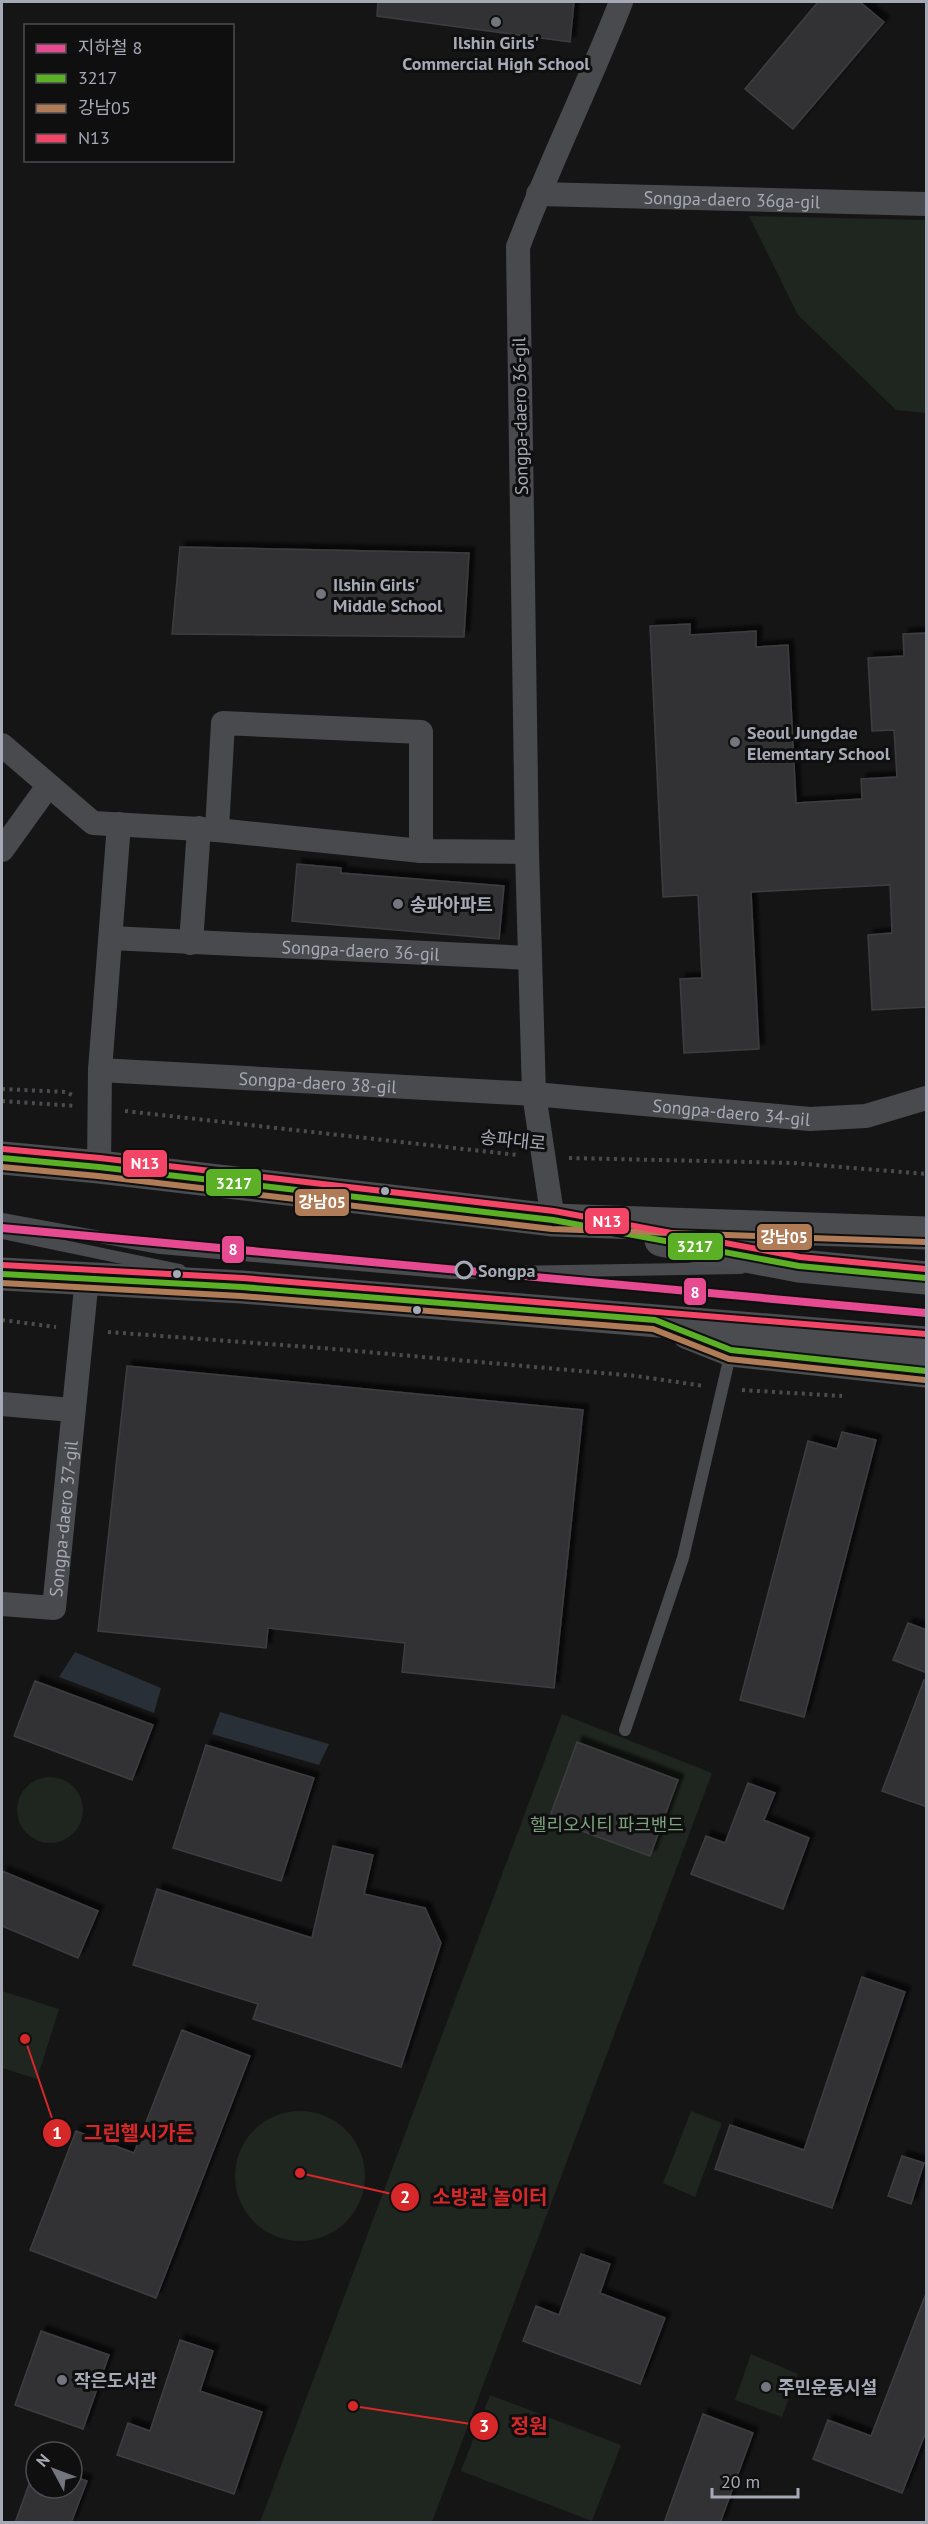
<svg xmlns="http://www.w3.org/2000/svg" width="928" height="2524" font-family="'PT Sans','Noto Sans KR',sans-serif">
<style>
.green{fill:#1f251f}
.water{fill:#282f36}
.building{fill:#333334;stroke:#3d3e41;stroke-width:1.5;filter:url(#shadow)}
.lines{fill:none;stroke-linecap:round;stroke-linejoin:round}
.path{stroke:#4b4c50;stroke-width:4;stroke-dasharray:3 4.5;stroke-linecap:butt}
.service{stroke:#494a4e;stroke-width:12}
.minor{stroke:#494a4e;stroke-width:24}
.primary{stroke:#4b4c50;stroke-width:33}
.bus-1-casing{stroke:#0f0f10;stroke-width:10}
.bus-2-casing{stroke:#0f0f10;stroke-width:10}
.bus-3-casing{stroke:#0f0f10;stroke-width:10}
.bus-1{stroke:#5bb025;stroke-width:6}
.bus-2{stroke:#b07c57;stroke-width:6}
.bus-3{stroke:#f34667;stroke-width:6}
.metro-1-casing{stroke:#0f0f10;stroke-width:12}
.metro-1{stroke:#e64a91;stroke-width:8}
.poi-dot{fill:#73767e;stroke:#0f0f10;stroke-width:2}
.bus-dot{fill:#a5aab6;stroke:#0f0f10;stroke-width:2}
.stop-dot{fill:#0f0f10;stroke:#a5aab6;stroke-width:3}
.labels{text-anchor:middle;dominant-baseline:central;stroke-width:6;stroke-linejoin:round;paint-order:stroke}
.poi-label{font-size:18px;font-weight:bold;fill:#a5aab6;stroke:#0f0f10;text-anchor:start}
.street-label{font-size:18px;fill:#a5aab6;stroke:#0f0f10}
.stop-label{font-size:18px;font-weight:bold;fill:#a5aab6;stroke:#0f0f10;text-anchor:start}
.park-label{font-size:18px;fill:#7ca27f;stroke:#0f0f10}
.leader{fill:none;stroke:#d62828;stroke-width:2}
.callout-dot{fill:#d62828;stroke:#0f0f10;stroke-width:2}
.mark-label{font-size:18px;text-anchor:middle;font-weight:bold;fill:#fff}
.callout-label{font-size:20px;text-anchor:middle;font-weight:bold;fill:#d62828;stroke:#0f0f10;stroke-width:6;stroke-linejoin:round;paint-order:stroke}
.line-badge{stroke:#0f0f10;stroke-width:2}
.badge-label{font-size:16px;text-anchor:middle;font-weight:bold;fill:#fff}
</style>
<defs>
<filter id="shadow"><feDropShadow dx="5.5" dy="-5.5" stdDeviation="1.5" flood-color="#0009"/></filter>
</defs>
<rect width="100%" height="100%" fill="#151515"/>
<path class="green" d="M 749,216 L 926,220 L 926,413 L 896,410 L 798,315 Z
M 562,1714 L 712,1773 L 432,2522 L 260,2522 Z
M17 1810a33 33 0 1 1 66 0a33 33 0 1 1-66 0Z
M 2,1991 L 59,2009 L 37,2079 L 2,2068 Z
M235 2176a65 65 0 1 1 130 0a65 65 0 1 1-130 0Z
M 691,2111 L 722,2123 L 695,2197 L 663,2183 Z
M 751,2354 L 798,2374 L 782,2417 L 735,2400 Z
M 490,2395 L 621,2445 L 592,2521 L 461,2471 Z"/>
<path class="water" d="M 75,1652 L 161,1688 L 154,1713 L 59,1677 Z
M 220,1712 L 329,1744 L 319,1765 L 212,1734 Z"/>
<path class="building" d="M 378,2 L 574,2 L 570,42 L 377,16 Z
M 818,2 L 860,2 L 884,22 L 793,129 L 745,89 Z
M 180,547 L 469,553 L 464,637 L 172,634 Z
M 690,624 L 690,635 L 756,631 L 756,647 L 788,645 L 796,803 L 862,799 L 861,779 L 897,777 L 894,730 L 872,731 L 868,658 L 904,656 L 903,634 L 927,633 L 927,1007 L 872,1010 L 868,935 L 892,933 L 890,885 L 751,892 L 759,1049 L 684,1053 L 680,979 L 702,978 L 698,895 L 663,897 L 650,626 Z
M 297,864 L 341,868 L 341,873 L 504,886 L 499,939 L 292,921 Z
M 127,1366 L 583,1410 L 554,1688 L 402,1672 L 405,1643 L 268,1628 L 266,1648 L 98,1631 Z
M 842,1432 L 876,1440 L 804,1717 L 740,1700 L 808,1441 L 837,1449 Z
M 908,1623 L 927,1630 L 927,1673 L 893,1660 Z
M 924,1680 L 927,1680 L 927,1807 L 882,1791 Z
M 35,1681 L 153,1725 L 132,1780 L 14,1736 Z
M 577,1742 L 678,1780 L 650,1856 L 549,1819 Z
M 206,1745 L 314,1778 L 281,1881 L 173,1848 Z
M 748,1783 L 775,1793 L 764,1820 L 809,1838 L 783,1909 L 691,1874 L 706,1836 L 725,1843 Z
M 333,1846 L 373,1855 L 364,1894 L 425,1908 L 441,1943 L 401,2067 L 253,2019 L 258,2004 L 133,1965 L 157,1889 L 312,1938 Z
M 2,1871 L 98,1911 L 78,1958 L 2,1926 Z
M 862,1977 L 905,1992 L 832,2208 L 715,2169 L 730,2125 L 804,2150 Z
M 182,2030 L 250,2056 L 156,2298 L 30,2250 L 76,2131 L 134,2153 Z
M 902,2156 L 924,2163 L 911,2204 L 888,2196 Z
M 581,2254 L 610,2264 L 600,2293 L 665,2318 L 640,2384 L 523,2341 L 536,2306 L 559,2315 Z
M 925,2296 L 927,2296 L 927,2429 L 902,2493 L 813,2459 L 828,2420 L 871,2436 Z
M 41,2331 L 109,2355 L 83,2429 L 15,2405 Z
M 180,2340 L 213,2351 L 200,2391 L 262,2412 L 234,2494 L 117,2455 L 128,2423 L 150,2431 Z
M 703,2414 L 753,2433 L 720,2523 L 664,2523 Z
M 36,2465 L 36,2488 L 72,2488 L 72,2476 L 87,2481 L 71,2523 L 15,2523 Z"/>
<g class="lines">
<path class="path" d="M 2,1089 L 66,1092 L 74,1096
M 2,1101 L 76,1106
M 125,1111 L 517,1155
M 569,1158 L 793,1163 L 926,1174
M 2,1320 L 56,1327
M 108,1332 L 322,1348 L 636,1376 L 704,1386
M 742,1390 L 842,1396"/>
<path class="service" d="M 2,1219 L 160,1248 L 452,1273 L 741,1268
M 2,1233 L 180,1270
M 625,1730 L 683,1558 L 731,1351"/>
<g class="minor">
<path id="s1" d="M 538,194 L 926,204"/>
<path d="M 2,745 L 93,823 L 217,830 L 421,851 L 527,852"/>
<path d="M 217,830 L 223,723 L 421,732 L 421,851"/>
<path d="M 2,850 L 48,786"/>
<path id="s2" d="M 111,938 L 530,958"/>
<path d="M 191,943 L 199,828"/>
<path id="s3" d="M 100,1070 L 534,1094 L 810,1119 L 866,1116 L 926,1098"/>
<path d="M 99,1167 L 100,1070 L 119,824"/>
<path d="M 553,1220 L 534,1094 L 527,852 L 518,247 C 549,164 589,84 621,2"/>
<path d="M 2,1404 L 72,1410"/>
<path id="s4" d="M 2,1604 L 54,1608 L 87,1278"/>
</g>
<path class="primary" d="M 2,1158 L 99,1167 L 553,1220 L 926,1233
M 661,1240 L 799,1266 L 926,1278
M 2,1274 L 242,1287 L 926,1343
M 688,1333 L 731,1350 L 926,1371"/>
<defs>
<path id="bus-1" d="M 2,1158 L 99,1167 L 553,1220 L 799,1266 L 926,1278
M 2,1274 L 242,1287 L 655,1320 L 731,1350 L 926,1371"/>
<path id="bus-2" d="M 2,1167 L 98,1176 L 552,1229 L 926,1242
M 2,1283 L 241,1296 L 653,1329 L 729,1359 L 925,1380"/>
<path id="bus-3" d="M 3,1149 L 100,1158 L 554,1211 L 800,1257 L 926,1269
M 2,1265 L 243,1278 L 926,1334"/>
</defs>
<use href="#bus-1" class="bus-1-casing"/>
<use href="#bus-2" class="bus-2-casing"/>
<use href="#bus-3" class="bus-3-casing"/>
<use href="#bus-1" class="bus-1"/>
<use href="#bus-2" class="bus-2"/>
<use href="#bus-3" class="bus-3"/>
<defs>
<path id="metro-1" d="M 2,1228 L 926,1313"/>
</defs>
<use href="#metro-1" class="metro-1-casing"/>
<use href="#metro-1" class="metro-1"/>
</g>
<g class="poi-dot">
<circle cx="496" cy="22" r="6"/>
<circle cx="321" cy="594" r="6"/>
<circle cx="735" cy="742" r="6"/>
<circle cx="398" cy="904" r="6"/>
<circle cx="62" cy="2380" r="6"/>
<circle cx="766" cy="2387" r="6"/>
</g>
<g class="bus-dot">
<circle cx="385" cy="1191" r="5"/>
<circle cx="177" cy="1274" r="5"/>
<circle cx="417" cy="1310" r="5"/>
</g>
<circle class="stop-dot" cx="464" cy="1270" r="8"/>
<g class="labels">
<g class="poi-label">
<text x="496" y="42" text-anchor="middle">Ilshin Girls'<tspan x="496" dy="21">Commercial High School</tspan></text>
<text x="333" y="584">Ilshin Girls'<tspan x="333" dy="21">Middle School</tspan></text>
<text x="747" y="732">Seoul Jungdae<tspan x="747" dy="21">Elementary School</tspan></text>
<text x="410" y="904">송파아파트</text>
<text x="74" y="2380">작은도서관</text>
<text x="778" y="2387">주민운동시설</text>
</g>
<g class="street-label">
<text stroke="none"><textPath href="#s1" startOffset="194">Songpa-daero 36ga-gil</textPath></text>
<text transform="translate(520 416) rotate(-91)">Songpa-daero 36-gil</text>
<text stroke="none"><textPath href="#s2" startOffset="250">Songpa-daero 36-gil</textPath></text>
<text stroke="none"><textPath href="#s3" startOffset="218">Songpa-daero 38-gil</textPath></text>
<text stroke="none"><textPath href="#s3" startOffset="633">Songpa-daero 34-gil</textPath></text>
<text transform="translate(513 1140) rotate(6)">송파대로</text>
<text stroke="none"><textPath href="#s4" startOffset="142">Songpa-daero 37-gil</textPath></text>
</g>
<g class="stop-label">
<text x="478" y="1270">Songpa</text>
</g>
<g class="park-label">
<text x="607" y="1824">헬리오시티 파크밴드</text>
</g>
</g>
<path class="leader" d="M25 2039L57 2133M300 2173L405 2197M353 2406L484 2426"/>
<g class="callout-dot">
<circle cx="25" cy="2039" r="6"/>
<circle cx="300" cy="2173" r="6"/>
<circle cx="353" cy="2406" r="6"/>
<circle cx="57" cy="2133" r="15"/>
<circle cx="405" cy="2197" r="15"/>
<circle cx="484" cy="2426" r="15"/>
</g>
<g class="mark-label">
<text x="57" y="2139">1</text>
<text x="405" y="2203">2</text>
<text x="484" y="2432">3</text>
</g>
<g class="callout-label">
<text x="139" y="2140">그린헬시가든</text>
<text x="490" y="2204">소방관 놀이터</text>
<text x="529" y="2433">정원</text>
</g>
<g class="line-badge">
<rect x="122" y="1149" width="46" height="29" rx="6" fill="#f34667"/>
<rect x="205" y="1168" width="57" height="29" rx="6" fill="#5bb025"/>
<rect x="294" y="1188" width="56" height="29" rx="6" fill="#b07c57"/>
<rect x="584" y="1207" width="46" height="28" rx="6" fill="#f34667"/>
<rect x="756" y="1223" width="57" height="28" rx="6" fill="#b07c57"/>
<rect x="667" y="1232" width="57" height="29" rx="6" fill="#5bb025"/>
<rect x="221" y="1235" width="24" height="29" rx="6" fill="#e64a91"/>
<rect x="683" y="1277" width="24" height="29" rx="6" fill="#e64a91"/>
</g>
<g class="badge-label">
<text x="145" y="1169">N13</text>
<text x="234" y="1189">3217</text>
<text x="322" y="1208">강남05</text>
<text x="607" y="1227">N13</text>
<text x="784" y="1243">강남05</text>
<text x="695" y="1252">3217</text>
<text x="233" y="1255">8</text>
<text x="695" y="1298">8</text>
</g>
<rect width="928" height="2524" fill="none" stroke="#a5aab6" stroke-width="6"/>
<rect x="24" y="24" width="210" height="138" fill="#0f0f10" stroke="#4b4d52" stroke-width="1.5"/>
<rect x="36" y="44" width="30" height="9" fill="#e64a91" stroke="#4b4d52" stroke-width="1.5"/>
<text x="78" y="54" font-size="18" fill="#a5aab6">지하철 8</text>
<rect x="36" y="74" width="30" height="9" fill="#5bb025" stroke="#4b4d52" stroke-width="1.5"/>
<text x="78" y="84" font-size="18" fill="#a5aab6">3217</text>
<rect x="36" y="104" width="30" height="9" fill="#b07c57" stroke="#4b4d52" stroke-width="1.5"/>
<text x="78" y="114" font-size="18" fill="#a5aab6">강남05</text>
<rect x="36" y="134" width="30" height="9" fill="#f34667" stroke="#4b4d52" stroke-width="1.5"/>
<text x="78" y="144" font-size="18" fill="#a5aab6">N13</text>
<g transform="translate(54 2470) rotate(311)"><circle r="28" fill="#0f0f10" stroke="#4b4d52" stroke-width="1.5"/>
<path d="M0-4.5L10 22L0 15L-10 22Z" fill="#73767e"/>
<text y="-9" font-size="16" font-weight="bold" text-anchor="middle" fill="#a5aab6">N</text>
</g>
<path d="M712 2488v9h86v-9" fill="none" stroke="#a5aab6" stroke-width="3"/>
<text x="721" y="2488" font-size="18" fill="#a5aab6" stroke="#0f0f10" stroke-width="4.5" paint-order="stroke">20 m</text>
</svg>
